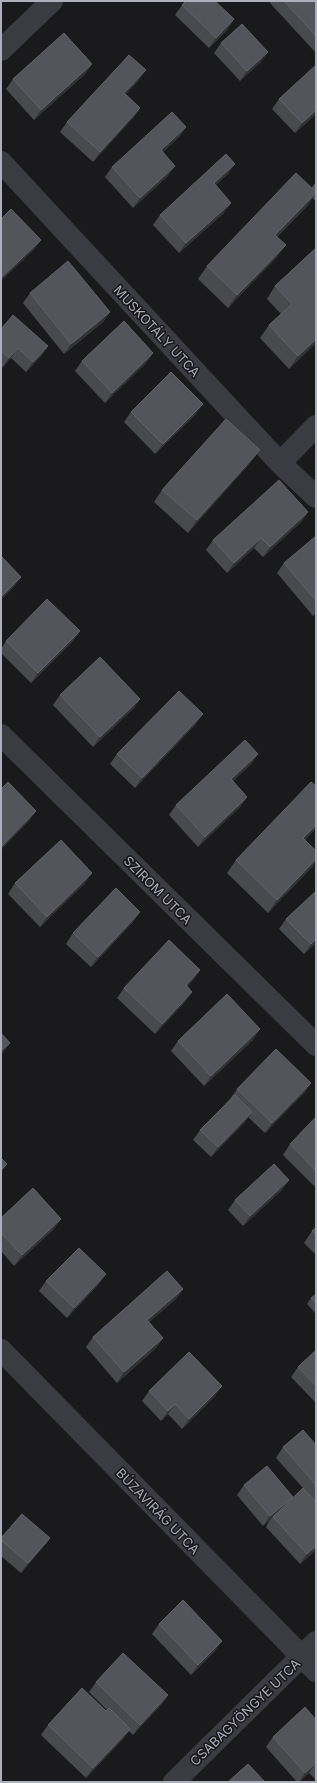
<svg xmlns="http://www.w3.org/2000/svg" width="317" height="1783" font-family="Inter,sans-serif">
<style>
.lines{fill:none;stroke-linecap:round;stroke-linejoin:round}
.minor{stroke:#3b3b42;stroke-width:22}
.wall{fill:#494a4e}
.shaded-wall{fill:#323235}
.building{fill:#54555a;stroke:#626369}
.labels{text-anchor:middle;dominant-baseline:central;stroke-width:3;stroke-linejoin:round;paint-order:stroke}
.street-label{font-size:13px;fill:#adafbc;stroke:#151518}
</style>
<rect width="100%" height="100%" fill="#1a1a1c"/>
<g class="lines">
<path class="minor" d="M 1,50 L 52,1
M 1,162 L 280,463 L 316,497
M 280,463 L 316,426
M 1,735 L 316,1045
M 1,1350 L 316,1671
M 174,1782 L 316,1642"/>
</g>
<path class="wall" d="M 271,1 L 316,1 L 316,53 L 270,3 Z
M 182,5 L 234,19 L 227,30 L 209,48 L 175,15 Z
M 221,43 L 261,62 L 240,81 L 214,53 Z
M 92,64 L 85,74 L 34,120 L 6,89 L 13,79 Z
M 139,80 L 126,94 L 140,108 L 133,118 L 93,162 L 60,132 L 67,122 Z
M 279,99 L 316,114 L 295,133 L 272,109 Z
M 186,127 L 179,137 L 163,152 L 168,176 L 133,208 L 105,177 L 112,167 Z
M 228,174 L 215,185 L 224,213 L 179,253 L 153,225 L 160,215 Z
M 316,183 L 316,201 L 312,198 L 308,205 L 277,237 L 277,257 L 228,308 L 198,279 L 207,266 L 312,188 Z
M 316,248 L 316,343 L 289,369 L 260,338 L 269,325 L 281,314 L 267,299 L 275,286 Z
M 30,293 L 110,312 L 103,322 L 64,354 L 23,303 Z
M 1,329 L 48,346 L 41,356 L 26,372 L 11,358 L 2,368 L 1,367 Z
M 153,353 L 146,363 L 105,403 L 75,371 L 82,361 Z
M 131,412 L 196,414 L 155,454 L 124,422 Z
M 251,462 L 188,533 L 154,502 L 162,490 Z
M 308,512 L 301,522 L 263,557 L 254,548 L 227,573 L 206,550 L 213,540 Z
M 316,536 L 316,613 L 313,616 L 277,573 L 284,563 Z
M 80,631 L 73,641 L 31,683 L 1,653 L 1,649 L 6,641 Z
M 60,695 L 140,699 L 133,709 L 93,747 L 53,705 Z
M 196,724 L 135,788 L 110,764 L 117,754 Z
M 258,754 L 251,764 L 233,781 L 247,797 L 240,807 L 198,847 L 169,815 L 176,805 Z
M 316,786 L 316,828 L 305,840 L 316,851 L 316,861 L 312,867 L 268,913 L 227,873 L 236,860 Z
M 15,883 L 85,883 L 40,927 L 8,894 Z
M 286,919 L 316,943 L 304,954 L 279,929 Z
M 133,922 L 91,967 L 66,944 L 73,933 Z
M 200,970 L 193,980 L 187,987 L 185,1002 L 155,1034 L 117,998 L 124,988 Z
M 253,1040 L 204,1086 L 171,1051 L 178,1041 Z
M 311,1083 L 304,1093 L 265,1133 L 248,1117 L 245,1122 L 211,1157 L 193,1140 L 200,1130 L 230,1099 L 237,1089 Z
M 316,1117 L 316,1183 L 314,1186 L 283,1155 L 290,1144 Z
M 282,1190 L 243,1226 L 228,1210 L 235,1200 Z
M 1,1218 L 54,1229 L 14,1266 L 1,1251 Z
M 316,1227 L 316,1255 L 304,1243 L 312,1231 Z
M 46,1281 L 99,1284 L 67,1318 L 39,1291 Z
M 183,1289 L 176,1299 L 149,1322 L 163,1338 L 156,1348 L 117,1383 L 86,1347 L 93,1337 Z
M 316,1294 L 316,1314 L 307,1304 L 311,1298 Z
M 316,1352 L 316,1403 L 291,1377 L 298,1367 Z
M 149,1391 L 215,1396 L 182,1429 L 168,1414 L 161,1421 L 142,1401 Z
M 316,1445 L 316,1550 L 300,1564 L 266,1527 L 270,1520 L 263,1526 L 237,1495 L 244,1485 L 291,1500 L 303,1488 L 276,1458 L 283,1447 Z
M 1,1538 L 50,1538 L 42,1548 L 21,1573 L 1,1556 Z
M 159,1624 L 215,1651 L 191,1675 L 152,1634 Z
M 96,1682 L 168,1695 L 161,1705 L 133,1735 L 129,1731 L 123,1739 L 86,1778 L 41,1735 L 48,1725 L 106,1711 L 107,1710 L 89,1692 Z
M 316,1720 L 316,1780 L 309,1773 L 299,1782 L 297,1782 L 266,1747 L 273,1737 Z"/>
<path class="shaded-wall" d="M 234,19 L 227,30 L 209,48 L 216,38 Z
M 268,52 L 261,62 L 240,81 L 247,71 Z
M 92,64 L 85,74 L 34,120 L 41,110 Z
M 146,70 L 139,80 L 117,103 L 124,93 Z
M 140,108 L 133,118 L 93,162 L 100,152 Z
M 316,110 L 316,114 L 295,133 L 302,123 Z
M 186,127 L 179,137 L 154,160 L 161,150 Z
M 235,164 L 228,174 L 207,193 L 214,183 Z
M 175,166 L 168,176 L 133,208 L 140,198 Z
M 316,193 L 308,205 L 266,247 L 275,235 Z
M 231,203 L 224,213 L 179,253 L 186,243 Z
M 41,240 L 34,250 L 1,281 L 1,278 Z
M 286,245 L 277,257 L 228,308 L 237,295 Z
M 110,312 L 103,322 L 64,354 L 71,344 Z
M 316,339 L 316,343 L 289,369 L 298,356 Z
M 48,346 L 41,356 L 26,372 L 33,362 Z
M 18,348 L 11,358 L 2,368 L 9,358 Z
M 153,353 L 146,363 L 105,403 L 112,393 Z
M 203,404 L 196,414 L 155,454 L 163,444 Z
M 260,450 L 251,462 L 188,533 L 197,520 Z
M 308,512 L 301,522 L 263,557 L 270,547 Z
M 261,538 L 254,548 L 227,573 L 234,563 Z
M 21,577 L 14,587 L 1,600 L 1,597 Z
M 80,631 L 73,641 L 31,683 L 38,673 Z
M 140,699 L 133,709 L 93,747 L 100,737 Z
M 203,714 L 196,724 L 135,788 L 142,778 Z
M 258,754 L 251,764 L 224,790 L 231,779 Z
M 247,797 L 240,807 L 198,847 L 205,837 Z
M 36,811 L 29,821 L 1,850 L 1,847 Z
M 316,825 L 316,828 L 295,851 L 303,838 Z
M 316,859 L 316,861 L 312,867 L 268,913 L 277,900 Z
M 92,873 L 85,883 L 40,927 L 47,917 Z
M 140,912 L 133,922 L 91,967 L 98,957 Z
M 316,939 L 316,943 L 304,954 L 311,944 Z
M 200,970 L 193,980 L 179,995 L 186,985 Z
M 192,992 L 185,1002 L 155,1034 L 162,1024 Z
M 260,1029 L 253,1040 L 204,1086 L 211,1076 Z
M 10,1043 L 3,1053 L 1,1055 L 1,1051 Z
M 311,1083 L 304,1093 L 265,1133 L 272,1123 Z
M 252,1112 L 245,1122 L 211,1157 L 218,1147 Z
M 7,1164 L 1,1173 L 1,1170 Z
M 289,1180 L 282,1190 L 243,1226 L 250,1216 Z
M 61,1219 L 54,1229 L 14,1266 L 22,1255 Z
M 106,1274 L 99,1284 L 67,1318 L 74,1308 Z
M 183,1289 L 176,1299 L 140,1330 L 147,1320 Z
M 163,1338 L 156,1348 L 117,1383 L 124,1372 Z
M 222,1386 L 215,1396 L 182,1429 L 189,1419 Z
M 175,1404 L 168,1414 L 161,1421 L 168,1411 Z
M 293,1497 L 286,1507 L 273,1517 L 270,1520 L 263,1526 L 270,1516 Z
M 50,1538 L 42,1548 L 21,1573 L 28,1563 Z
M 316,1546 L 316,1550 L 300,1564 L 307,1554 Z
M 222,1641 L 215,1651 L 191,1675 L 198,1665 Z
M 168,1695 L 161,1705 L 133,1735 L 140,1725 Z
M 130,1729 L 123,1739 L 86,1778 L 93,1768 Z
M 316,1763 L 309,1773 L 299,1782 L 305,1773 Z"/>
<path class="building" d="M 186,1 L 215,1 L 234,19 L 216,38 L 182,5 Z
M 284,1 L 316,1 L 316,36 Z
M 242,24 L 268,52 L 247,71 L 221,43 Z
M 64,33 L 92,64 L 41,110 L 13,79 Z
M 129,55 L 146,70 L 124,93 L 140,108 L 100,152 L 67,122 Z
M 316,65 L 316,110 L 302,123 L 279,99 Z
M 172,112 L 186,127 L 161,150 L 175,166 L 140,198 L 112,167 Z
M 226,154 L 235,164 L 214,183 L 231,203 L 186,243 L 160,215 Z
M 296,173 L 316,192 L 316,193 L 275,235 L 286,245 L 237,295 L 207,266 Z
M 316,183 L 316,192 L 312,188 Z
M 11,209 L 41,240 L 1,278 L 1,219 Z
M 316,248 L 316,339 L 298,356 L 269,325 L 292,304 L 275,286 Z
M 68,261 L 110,312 L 71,344 L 30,293 Z
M 13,315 L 48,346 L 33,362 L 18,348 L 9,358 L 1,351 L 1,329 Z
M 124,321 L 153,353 L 112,393 L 82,361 Z
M 171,372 L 203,404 L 163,444 L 131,412 Z
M 226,419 L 260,450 L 197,520 L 162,490 Z
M 279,480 L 308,512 L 270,547 L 261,538 L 234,563 L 213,540 Z
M 316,536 L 316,601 L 284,563 Z
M 1,556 L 21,577 L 1,597 Z
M 47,599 L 80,631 L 38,673 L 6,641 Z
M 100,657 L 140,699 L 100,737 L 60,695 Z
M 179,691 L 203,714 L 142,778 L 117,754 Z
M 245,740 L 258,754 L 231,779 L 247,797 L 205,837 L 176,805 Z
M 8,782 L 36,811 L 1,847 L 1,789 Z
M 311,782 L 316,786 L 316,825 L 303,838 L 316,851 L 316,859 L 277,900 L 236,860 Z
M 61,840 L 92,873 L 47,917 L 15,883 Z
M 116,888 L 140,912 L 98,957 L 73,933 Z
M 316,891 L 316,939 L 311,944 L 286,919 Z
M 169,940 L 200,970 L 186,985 L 192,992 L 162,1024 L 124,988 Z
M 227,994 L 260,1029 L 211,1076 L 178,1041 Z
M 1,1033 L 10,1043 L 1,1051 Z
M 276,1049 L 311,1083 L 272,1123 L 237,1089 Z
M 235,1095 L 252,1112 L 218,1147 L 200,1130 Z
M 316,1117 L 316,1171 L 290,1144 Z
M 1,1158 L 7,1164 L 1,1170 Z
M 274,1164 L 289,1180 L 250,1216 L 235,1200 Z
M 33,1188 L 61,1219 L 22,1255 L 1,1233 L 1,1218 Z
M 316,1227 L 316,1234 L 312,1231 Z
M 79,1248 L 106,1274 L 74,1308 L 46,1281 Z
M 167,1271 L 183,1289 L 147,1320 L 163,1338 L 124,1372 L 93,1337 Z
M 316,1294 L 316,1303 L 311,1298 Z
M 315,1351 L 316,1352 L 316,1386 L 298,1367 Z
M 189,1352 L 222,1386 L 189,1419 L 175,1404 L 168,1411 L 149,1391 Z
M 303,1430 L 316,1445 L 316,1485 L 283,1447 Z
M 267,1466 L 293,1497 L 270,1516 L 244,1485 Z
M 303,1488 L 316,1502 L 316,1546 L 307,1554 L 273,1517 Z
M 22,1514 L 50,1538 L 28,1563 L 1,1540 L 1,1538 Z
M 183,1600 L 222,1641 L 198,1665 L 159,1624 Z
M 123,1653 L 168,1695 L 140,1725 L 96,1682 Z
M 82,1688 L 106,1711 L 109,1708 L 130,1729 L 93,1768 L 48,1725 Z
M 305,1707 L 316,1720 L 316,1763 L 305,1773 L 273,1737 Z
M 248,1764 L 265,1782 L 228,1782 Z"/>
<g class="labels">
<g class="street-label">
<text transform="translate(157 331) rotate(47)">MUSKOTÁLY UTCA</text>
<text transform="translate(158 890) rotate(45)">SZIROM UTCA</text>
<text transform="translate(158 1511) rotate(46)">BÚZAVIRÁG UTCA</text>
<text transform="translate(245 1712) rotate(-44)">CSABAGYÖNGYE UTCA</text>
</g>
</g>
<rect width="317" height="1783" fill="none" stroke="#adafbc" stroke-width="4"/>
</svg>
